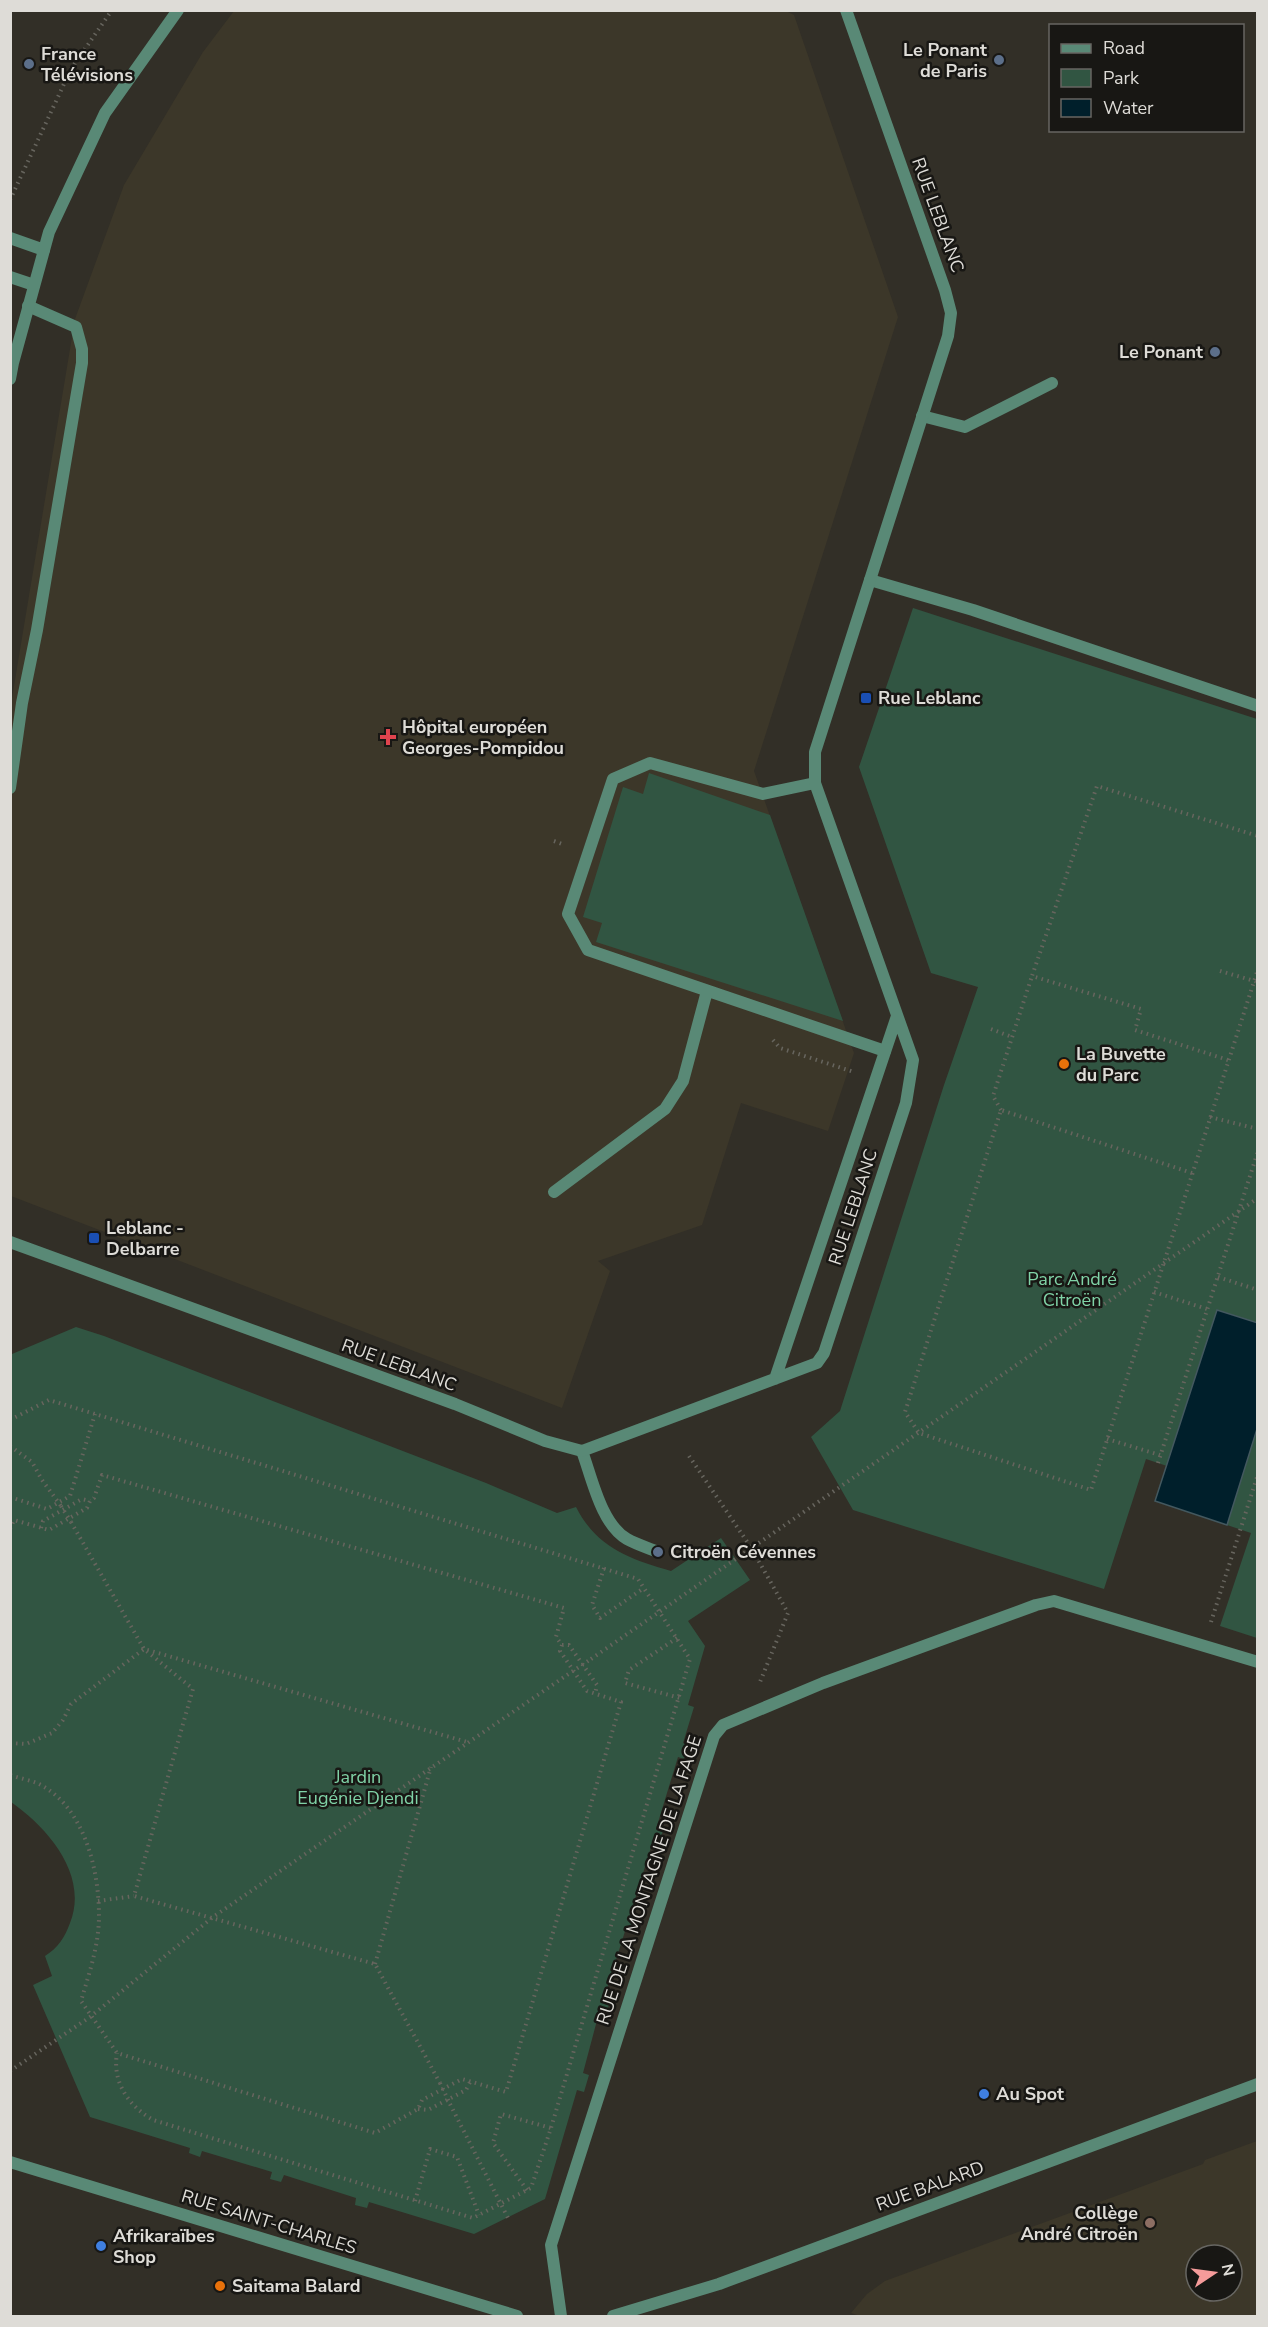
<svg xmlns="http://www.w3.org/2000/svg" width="1268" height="2327" font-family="'Nunito Sans',sans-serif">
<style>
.built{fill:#3c3729;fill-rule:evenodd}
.green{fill:#315542}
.water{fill:#001f2b;stroke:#43585f;stroke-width:1.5}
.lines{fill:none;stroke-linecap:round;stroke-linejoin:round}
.path{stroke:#67655e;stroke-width:4;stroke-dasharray:1.5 4.5;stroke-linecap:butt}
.service{stroke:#598976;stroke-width:12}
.minor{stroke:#598976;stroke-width:12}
.tertiary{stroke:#598976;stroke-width:12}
.path-bridge{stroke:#67655e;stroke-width:4;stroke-dasharray:1.5 4.5;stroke-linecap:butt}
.service-dot{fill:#5c6f8a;stroke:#181714;stroke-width:2}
.transit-dot{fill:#1a4fb4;stroke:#181714;stroke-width:2}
.health-dot{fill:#e0444e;stroke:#181714;stroke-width:2}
.food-dot{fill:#e8710a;stroke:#181714;stroke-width:2}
.shop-dot{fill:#3f7fe0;stroke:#181714;stroke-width:2}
.education-dot{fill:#8d6e63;stroke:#181714;stroke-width:2}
.labels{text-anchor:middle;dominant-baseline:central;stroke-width:5;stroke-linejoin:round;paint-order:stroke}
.poi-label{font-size:18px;font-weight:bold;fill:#dedcd7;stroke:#181714;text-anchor:start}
.street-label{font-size:18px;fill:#dedcd7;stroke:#181714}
.park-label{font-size:18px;fill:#80d3a7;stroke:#181714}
</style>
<rect width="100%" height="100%" fill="#322f27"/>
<path class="built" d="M 784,10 L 794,15 L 898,317 L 754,771 L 854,1053 L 828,1131 L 741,1103 L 702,1225 L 598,1261 L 610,1271 L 562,1408 L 11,1196 L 11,704 L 75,319 L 124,185 L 203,52 L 234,11 Z
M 1257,2141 L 1257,2316 L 860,2316 L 851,2313 L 867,2294 L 885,2281 L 1203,2164 L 1205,2160 ZM 1196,2255 L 1232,2255 L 1232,2291 L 1196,2291 Z"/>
<path class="green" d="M 913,608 L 1257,719 L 1257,1638 L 1220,1626 L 1251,1533 L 1155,1501 L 1167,1466 L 1146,1459 L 1104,1589 L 853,1510 L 811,1437 L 840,1411 L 944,1085 L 978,987 L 931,973 L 859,767 Z
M 649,773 L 770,815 L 843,1021 L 596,942 L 602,923 L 583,917 L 623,787 L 643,794 Z
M 76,1327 L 104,1336 L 486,1483 L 557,1513 L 576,1507 C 597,1548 630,1559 671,1571 L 721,1538 L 750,1580 L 688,1621 L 705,1646 L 688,1705 L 694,1707 L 683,1743 L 689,1746 L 684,1759 L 678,1757 L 656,1829 L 663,1831 L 658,1846 L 652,1844 L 631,1912 L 638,1915 L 634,1929 L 626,1928 L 606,1992 L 612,1995 L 607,2011 L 600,2009 L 583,2073 L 589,2075 L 584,2092 L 577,2090 L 545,2199 L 474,2234 L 369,2202 L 367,2208 L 355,2205 L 356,2198 L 284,2175 L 281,2182 L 270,2179 L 272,2172 L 202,2151 L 200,2157 L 189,2153 L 190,2148 L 90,2117 L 33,1985 L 52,1976 L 45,1956 C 58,1948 65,1937 70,1923 C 89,1875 48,1828 11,1802 L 10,1358 L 12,1354 Z"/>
<path class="water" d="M 1217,1310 L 1258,1323 L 1257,1429 L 1227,1525 L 1155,1501 Z"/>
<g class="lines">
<path class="path" d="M 10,200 L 71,69 L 112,10
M 554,841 L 565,845
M 1220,971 L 1258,982
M 991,1029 L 1012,1037
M 773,1040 L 780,1048 L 854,1072
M 1228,1060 L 1135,1030 L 1141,1009 L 1032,976 L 1097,786 L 1258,836
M 1001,1110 L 993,1096 L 1032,976
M 1210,1117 L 1258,1129
M 1192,1173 L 1001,1110 L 905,1412 L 919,1433 L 1091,1490 L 1258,969
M 1218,1277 L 1258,1290
M 1154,1292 L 1207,1309
M 10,1420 L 49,1400 L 638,1579 L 690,1659 L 551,2128 L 531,2188 L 473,2218 L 153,2120 C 129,2106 112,2083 117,2053
M 1107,1439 L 1160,1455
M 10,1446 L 32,1462 L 42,1480 L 61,1506
M 689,1456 L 752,1549 L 788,1613 L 760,1682
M 1158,1463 L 1258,1151
M 10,1497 L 47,1509 L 70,1496 L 95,1414
M 71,1522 L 144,1649 L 193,1689 L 134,1896 L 375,1964 L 440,2083
M 41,1528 L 43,1521 L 82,1499 L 90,1501
M 10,1529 L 14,1520 L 49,1530 L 87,1508 L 90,1501 L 94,1498 L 102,1475 L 564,1608 L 556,1637 L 562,1645 L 560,1651 L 587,1691 L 621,1702 L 506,2092 L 462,2079 L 422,2100 L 418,2109 L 375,2133 L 117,2053 L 81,2001 C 89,1974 99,1945 99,1916 C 99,1869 84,1805 37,1783 C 29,1780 19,1778 10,1775
M 604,1568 L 592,1605 L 600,1618 L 644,1588
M 1211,1622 L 1258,1474
M 677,1638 L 629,1670 L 625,1683 L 680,1698
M 562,1645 L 569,1645 L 597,1685 L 595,1694
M 591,1659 L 1258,1198
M 10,1743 L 26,1744 L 52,1733 L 63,1720 L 71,1704 L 144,1649 L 467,1742
M 98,1901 L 134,1896
M 375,1964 L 431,1767
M 10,2071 L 90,2017 L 213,1917 L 567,1675
M 450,2104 L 508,2218
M 418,2109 L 428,2110 L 466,2090 L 470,2082
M 527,2190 L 493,2143 L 501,2114 L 551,2128
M 415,2201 L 430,2149 L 457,2157 L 479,2215"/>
<path class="service" d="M 10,238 L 44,250
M 10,277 L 34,285
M 922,416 L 965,427 L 1052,383
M 870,580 L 973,610 L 1258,706
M 815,783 L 763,794 L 650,763 L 613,779 L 568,914 L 588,950 L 885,1051
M 10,788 L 22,703 L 37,630 L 82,363 L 82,349 L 76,327 L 28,306
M 554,1192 L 665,1109 L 683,1081 L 707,991
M 582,1451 C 592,1478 601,1524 627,1539 C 636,1544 648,1548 658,1552"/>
<path class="minor" d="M 10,379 L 13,363 L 49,232 L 105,113 L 178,10
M 10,1242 L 455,1404 L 545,1441 L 582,1451 L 817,1363 L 824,1353 L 906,1103 L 913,1060 L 815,783 L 815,752 L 948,336 L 951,313 L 945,290 L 846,10
M 775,1379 L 897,1016
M 10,2162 L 517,2316
M 561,2316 L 551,2245 L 714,1736 L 723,1725 L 823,1683 L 1036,1605 L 1054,1601 L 1258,1662"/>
<path class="tertiary" d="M 613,2316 L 719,2284 L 1258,2084"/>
<path class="path-bridge" d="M 61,1506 L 71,1522
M 567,1675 L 591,1659
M 440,2083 L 450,2104"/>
</g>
<g class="service-dot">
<circle cx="999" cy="60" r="6"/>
<circle cx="29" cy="64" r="6"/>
<circle cx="1215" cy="352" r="6"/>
<circle cx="658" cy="1552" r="6"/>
</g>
<g class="transit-dot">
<rect x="860" y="692" width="12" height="12" rx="3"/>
<rect x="88" y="1232" width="12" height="12" rx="3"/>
</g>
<path class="health-dot" d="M385 728h6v6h6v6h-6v6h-6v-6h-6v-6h6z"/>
<g class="food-dot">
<circle cx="1064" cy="1064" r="6"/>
<circle cx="220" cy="2286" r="6"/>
</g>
<g class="shop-dot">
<circle cx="984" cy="2094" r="6"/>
<circle cx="101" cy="2246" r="6"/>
</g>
<circle class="education-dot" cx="1150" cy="2223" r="6"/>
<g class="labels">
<g class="poi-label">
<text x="987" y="50" text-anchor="end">Le Ponant<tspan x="987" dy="21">de Paris</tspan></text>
<text x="41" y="54">France<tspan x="41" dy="21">Télévisions</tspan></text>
<text x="1203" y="352" text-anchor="end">Le Ponant</text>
<text x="878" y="698">Rue Leblanc</text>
<text x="402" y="727">Hôpital européen<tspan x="402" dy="21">Georges-Pompidou</tspan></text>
<text x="1076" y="1054">La Buvette<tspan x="1076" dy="21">du Parc</tspan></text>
<text x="106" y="1228">Leblanc -<tspan x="106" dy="21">Delbarre</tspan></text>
<text x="670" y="1552">Citroën Cévennes</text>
<text x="996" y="2094">Au Spot</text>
<text x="1138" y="2213" text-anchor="end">Collège<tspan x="1138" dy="21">André Citroën</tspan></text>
<text x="113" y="2236">Afrikaraïbes<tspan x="113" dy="21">Shop</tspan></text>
<text x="232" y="2286">Saitama Balard</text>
</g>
<g class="street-label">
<text transform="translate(938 215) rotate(70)">RUE LEBLANC</text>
<text transform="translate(853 1207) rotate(-72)">RUE LEBLANC</text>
<text transform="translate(399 1365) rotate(20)">RUE LEBLANC</text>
<text transform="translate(649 1880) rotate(-72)">RUE DE LA MONTAGNE DE LA FAGE</text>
<text transform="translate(930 2186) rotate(-20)">RUE BALARD</text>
<text transform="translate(269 2222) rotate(17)">RUE SAINT-CHARLES</text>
</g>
<g class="park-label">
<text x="1072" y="1279">Parc André<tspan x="1072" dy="21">Citroën</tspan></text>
<text x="358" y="1777">Jardin<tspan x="358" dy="21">Eugénie Djendi</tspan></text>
</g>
</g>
<rect width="1268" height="2327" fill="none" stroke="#dedcd7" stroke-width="24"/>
<rect x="1049" y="24" width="195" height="108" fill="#181714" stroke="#676662" stroke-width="1.5"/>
<rect x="1061" y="44" width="30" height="9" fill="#598976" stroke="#676662" stroke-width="1.5"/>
<text x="1103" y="54" font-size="18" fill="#dedcd7">Road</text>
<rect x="1061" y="69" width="30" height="18" fill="#315542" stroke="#676662" stroke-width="1.5"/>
<text x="1103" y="84" font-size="18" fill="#dedcd7">Park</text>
<rect x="1061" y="99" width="30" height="18" fill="#001f2b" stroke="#676662" stroke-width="1.5"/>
<text x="1103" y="114" font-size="18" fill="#dedcd7">Water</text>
<g transform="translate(1214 2273) rotate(77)"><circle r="28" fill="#181714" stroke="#676662" stroke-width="1.5"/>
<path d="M0-4.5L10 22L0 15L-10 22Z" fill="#f59b9a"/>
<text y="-9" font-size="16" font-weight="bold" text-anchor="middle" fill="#dedcd7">N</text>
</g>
</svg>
